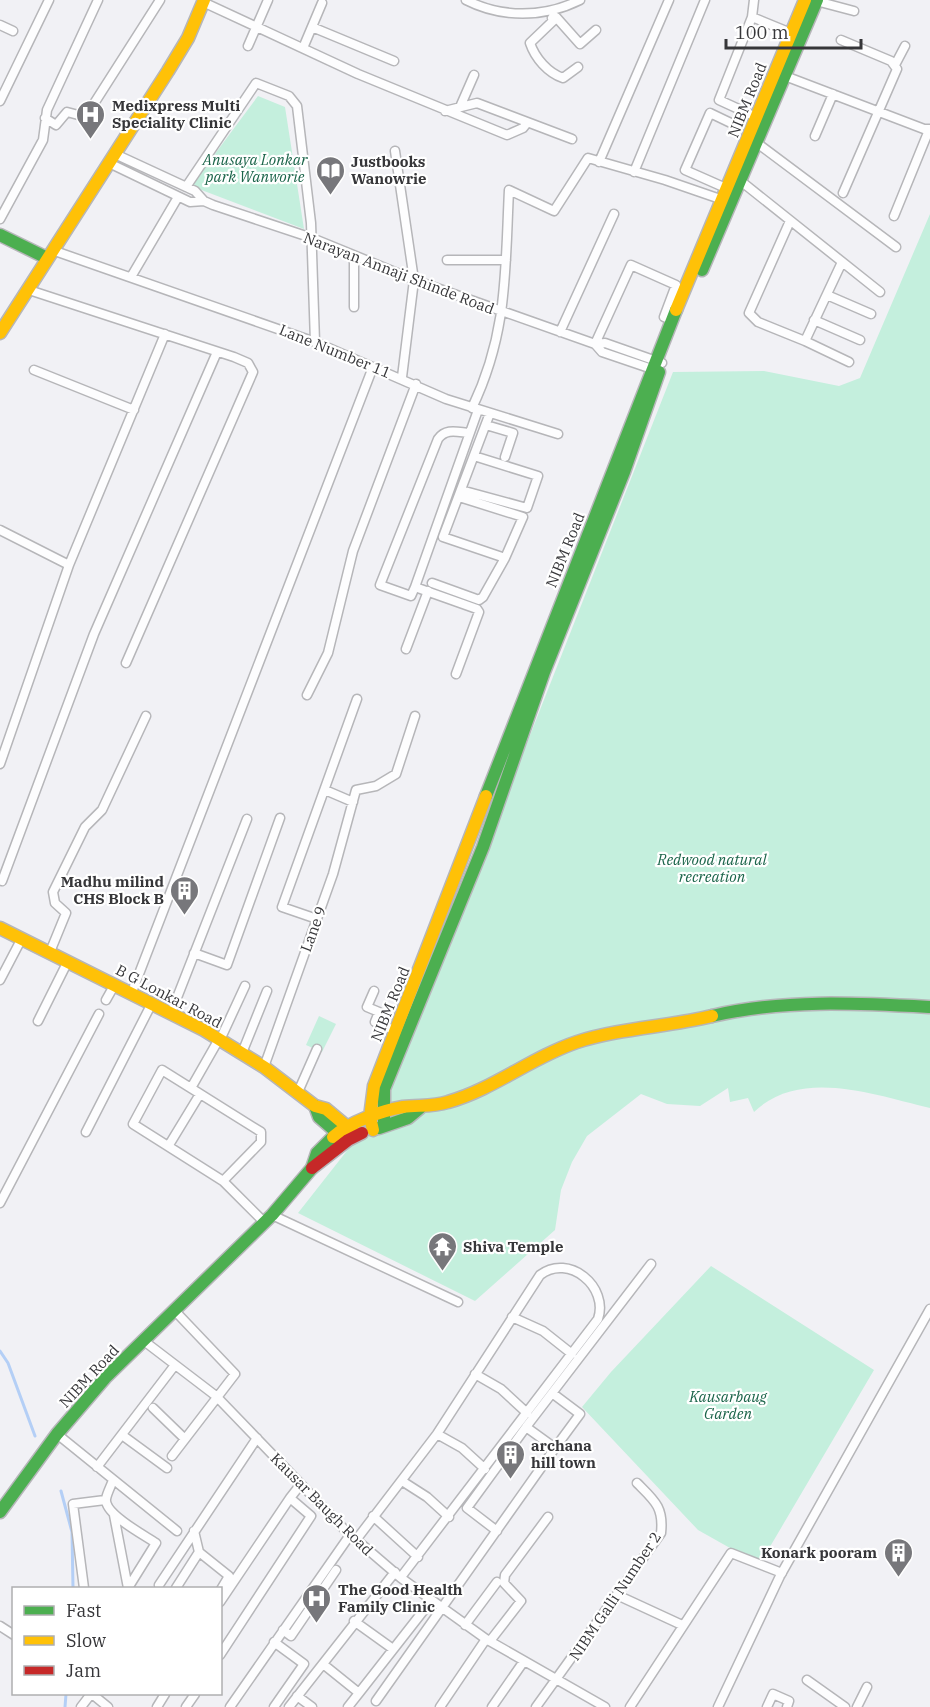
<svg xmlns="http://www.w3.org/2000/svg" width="930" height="1707" font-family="'IBM Plex Serif',serif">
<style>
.green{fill:#c4efdd}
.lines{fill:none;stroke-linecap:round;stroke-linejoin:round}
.stream{stroke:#b4cff6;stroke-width:3}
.street-casing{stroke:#b6b6b9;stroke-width:11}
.fast-casing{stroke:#b6b6b9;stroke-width:15}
.slow-casing{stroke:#b6b6b9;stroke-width:15}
.jam-casing{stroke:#b6b6b9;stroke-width:15}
.street{stroke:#fdfdfe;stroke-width:8}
.fast{stroke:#4caf50;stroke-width:12}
.slow{stroke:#ffc107;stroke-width:12}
.jam{stroke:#c62828;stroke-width:12}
.labels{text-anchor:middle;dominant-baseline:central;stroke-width:4.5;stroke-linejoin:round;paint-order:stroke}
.street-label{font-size:15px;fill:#363639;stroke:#fff}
.poi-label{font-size:15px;font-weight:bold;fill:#363639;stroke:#fff;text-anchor:start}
.park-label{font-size:15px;font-style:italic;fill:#1a6449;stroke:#fff}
</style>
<rect width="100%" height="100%" fill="#f1f1f5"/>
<path class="green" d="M 258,96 L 285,107 L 304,229 L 191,186 Z
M 930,214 L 930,1108 C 876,1095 800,1067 754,1112 L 748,1098 L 730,1102 L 728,1088 L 700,1106 L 667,1104 L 641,1094 L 587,1136 L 572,1162 L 561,1190 L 555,1230 L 475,1301 L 298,1213 L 386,1101 L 673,372 L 764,371 L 839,386 L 860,378 Z
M 319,1016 L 336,1024 L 322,1052 L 306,1045 Z
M 711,1266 L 874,1370 L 771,1545 L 762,1566 L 698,1530 L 582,1407 L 611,1372 Z"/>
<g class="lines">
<path class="stream" d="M 0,1351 L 8,1363 L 35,1436
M 61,1491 L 72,1532 L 73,1588
M 65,1707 L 66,1694"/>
<defs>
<path id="street" d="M 466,0 C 501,18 544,18 580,0
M 754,0 L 752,17 L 719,100 L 756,117
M 816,1 L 854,11
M 203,2 L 358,74 L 507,135 L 523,128 L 527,123
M 752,17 L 791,33
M 552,18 L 554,20 L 556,17 L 580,44 L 596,30
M 554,20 L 530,43 C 535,58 548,73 563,78 L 578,67
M 0,25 L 13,31
M 312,27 L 394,61
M 841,40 L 891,61 L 897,69 L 843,193
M 248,46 L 268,0
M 303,48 L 322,3
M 895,65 L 905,46
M 785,76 L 924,129 L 930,129
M 0,101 L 49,0
M 460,107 L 474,75
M 445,111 L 477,103 L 572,139
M 45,118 L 56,125 L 67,112 L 82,116 L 88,113 L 160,0
M 815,136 L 833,94
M 757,143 L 896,247
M 395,151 L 414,280 L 402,377
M 115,154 L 195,191 L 204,201 L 213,205 L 312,238 L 417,281 L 595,344 L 602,352 L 655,370
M 599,162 L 669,0
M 109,163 L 190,202 L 204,201
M 634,172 L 705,0
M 742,182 L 880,292
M 186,187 L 256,83 L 289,96 L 297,106 L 311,223 L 315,342
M 728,189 L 685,170 L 710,113 L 735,125
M 894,216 L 929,130
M 0,219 L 43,140 L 47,110 L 98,0
M 790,221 L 749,313 L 758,322 L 805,341
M 52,250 L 315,342 L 446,399 L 558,434
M 447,260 L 506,260
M 842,262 L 805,341 L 849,362
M 131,277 L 178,197
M 29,290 L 234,357 L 248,363 L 253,372 L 126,663
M 827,295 L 871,314
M 354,307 L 354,256
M 814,320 L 860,340
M 560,332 L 614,214
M 595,344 L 631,265 L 676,285 L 664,317 L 672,320
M 595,344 L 605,343 L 662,363
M 34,370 L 134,410
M 472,408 C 508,333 505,271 509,190 L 554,211 L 588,158 L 665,180 L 726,201
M 486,425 L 513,433 L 505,457
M 461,490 L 527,508 L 538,476 L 474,456
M 459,497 L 523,517 L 505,558
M 0,530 L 69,565
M 432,583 L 479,600 L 483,597 L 505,558 L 443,537 L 490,413
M 415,587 L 411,596 L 380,585 L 438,439 C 446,428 457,432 469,433
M 406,649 L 428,591
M 456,674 L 479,612 L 477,609 L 415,587 L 478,410
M 307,695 L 328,653 L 353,551 L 416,384
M 0,764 L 69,565 L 165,334
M 325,790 L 353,802
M 2,881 L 94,634 L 217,352
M 317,919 L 282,907 L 357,699
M 50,952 L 66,913 L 55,903 L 53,892 L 85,827 L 102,810 L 146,716
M 194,953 L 227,965 L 280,818
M 0,980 L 22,938
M 374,991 L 367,1007 L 379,1012 L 375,1022 L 396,1031
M 132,992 L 373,367
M 106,1000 L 115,984
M 171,1013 L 247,819
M 38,1021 L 68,961
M 220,1040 L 245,986
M 242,1053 L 267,991
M 264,1067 L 333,874 L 356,790 L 376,786 L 396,774 L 415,716
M 191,1088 L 219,1039
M 298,1092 L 317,1049
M 86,1132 L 152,1003
M 169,1145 L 200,1094
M 223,1181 L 261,1142 L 261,1132 L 162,1070 L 133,1124 L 223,1181 L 264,1222
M 0,1203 L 99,1014
M 272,1215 L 458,1302
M 512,1317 L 543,1331 L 572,1354
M 144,1341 L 216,1396 L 345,1530 L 401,1578 L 486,1639 L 605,1707
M 475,1374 L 501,1389 L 527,1413
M 552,1393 L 580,1414 L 555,1448
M 153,1408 L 185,1439
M 57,1434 L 177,1531
M 437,1434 L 462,1448 L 485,1469
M 122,1435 L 167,1468
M 172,1456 L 235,1374 L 175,1311
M 97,1467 L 175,1365
M 113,1480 C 111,1486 107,1493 106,1499 C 104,1514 144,1535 156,1543 L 128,1588
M 402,1481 L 427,1497 L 449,1517
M 114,1515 L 128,1588
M 373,1516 L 418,1557
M 194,1531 L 199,1552 L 229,1576 L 220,1591
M 497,1531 L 467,1508 L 526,1427
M 356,1540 L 437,1434 L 540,1275 C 569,1253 609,1287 598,1319 L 401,1577
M 159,1585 L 257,1438
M 84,1588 L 73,1504 L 105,1500
M 176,1588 L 199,1552
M 617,1595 L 682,1625
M 220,1602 L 290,1498
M 354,1621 L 393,1649
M 465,1625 L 497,1582
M 0,1626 L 14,1635
M 283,1630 L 291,1636 L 336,1570
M 490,1641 L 521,1601 L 504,1583 L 505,1575 L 548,1517
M 220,1655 L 311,1516 L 290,1498 L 301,1484
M 323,1664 L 359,1693 L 348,1707
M 807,1680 L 845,1707
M 359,1693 L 431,1601
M 92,1694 L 108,1707
M 297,1696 L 312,1707
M 376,1701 L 555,1448 L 526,1427 L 651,1264
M 81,1707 L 91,1694
M 157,1707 L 165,1694
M 186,1707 L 195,1694
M 230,1707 L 350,1535
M 274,1707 L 304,1664 L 274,1642
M 289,1707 L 395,1572
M 440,1707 L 486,1639
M 492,1707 L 524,1661
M 536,1707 L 661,1533 C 664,1507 654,1500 637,1483
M 630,1707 L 731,1553 L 782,1573
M 718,1707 L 780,1576 L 930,1309
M 767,1707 L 773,1694 L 789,1701 L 787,1707
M 857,1707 L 867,1687"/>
<path id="fast" d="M 0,235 L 47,258
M 702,270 L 817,0
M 486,796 L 676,310
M 712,1016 C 784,999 856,1003 930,1007
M 315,1106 L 319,1117 L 341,1136
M 384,1126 L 384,1089 L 483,847 L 544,672 L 624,472 L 659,372
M 379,1128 L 408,1118 L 420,1108
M 0,1512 L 57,1434 L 105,1378 L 272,1215 L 312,1168 L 317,1153 L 333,1137"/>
<path id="slow" d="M 676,310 L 805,0
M 0,333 L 168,71 L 188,38 L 204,0
M 0,928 L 204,1030 L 264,1067 L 315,1106 L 326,1109 L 357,1135
M 373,1130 L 370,1117 L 374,1086 L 486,796
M 333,1137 C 350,1122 380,1111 403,1107 C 418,1105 433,1107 448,1102 C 494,1089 532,1057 577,1042 C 621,1028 667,1027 712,1016"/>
<path id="jam" d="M 312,1168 L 348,1140 L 362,1133"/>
</defs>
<use href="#street" class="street-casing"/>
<use href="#fast" class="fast-casing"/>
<use href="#slow" class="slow-casing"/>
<use href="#jam" class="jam-casing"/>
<use href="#street" class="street"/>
<use href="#fast" class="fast"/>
<use href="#slow" class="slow"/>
<use href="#jam" class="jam"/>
</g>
<defs>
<symbol id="hospital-pin" viewBox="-11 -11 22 30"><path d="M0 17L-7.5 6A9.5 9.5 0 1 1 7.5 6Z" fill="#77777b" stroke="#fff"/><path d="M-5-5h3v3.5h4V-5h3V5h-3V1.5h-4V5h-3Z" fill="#fff"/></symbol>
<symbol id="library-pin" viewBox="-11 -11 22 30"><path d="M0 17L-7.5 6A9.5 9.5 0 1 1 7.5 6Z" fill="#77777b" stroke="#fff"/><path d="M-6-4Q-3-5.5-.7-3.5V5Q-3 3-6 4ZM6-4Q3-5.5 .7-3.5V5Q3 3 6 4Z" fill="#fff"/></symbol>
<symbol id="building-pin" viewBox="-11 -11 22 30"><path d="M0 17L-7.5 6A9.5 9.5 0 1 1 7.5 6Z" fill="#77777b" stroke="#fff"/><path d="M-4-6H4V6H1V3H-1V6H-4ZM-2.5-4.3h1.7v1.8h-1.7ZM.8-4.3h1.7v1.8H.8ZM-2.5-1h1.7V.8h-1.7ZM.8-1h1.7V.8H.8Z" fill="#fff"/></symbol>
<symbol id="temple-pin" viewBox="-11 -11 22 30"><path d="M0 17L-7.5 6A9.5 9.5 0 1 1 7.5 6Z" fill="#77777b" stroke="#fff"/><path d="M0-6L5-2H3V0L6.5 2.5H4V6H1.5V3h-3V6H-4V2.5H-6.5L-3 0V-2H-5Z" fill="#fff"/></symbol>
</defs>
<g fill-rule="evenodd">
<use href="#hospital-pin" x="74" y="98" width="33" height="45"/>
<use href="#library-pin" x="314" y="154" width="33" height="45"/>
<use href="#building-pin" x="168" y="874" width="33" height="45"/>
<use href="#temple-pin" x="426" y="1230" width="33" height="45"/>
<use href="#building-pin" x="494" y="1438" width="33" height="45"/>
<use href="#building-pin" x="882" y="1536" width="33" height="45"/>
<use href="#hospital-pin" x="300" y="1582" width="33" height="45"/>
</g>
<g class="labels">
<g class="street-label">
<text transform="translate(747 100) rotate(-68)">NIBM Road</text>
<text transform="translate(399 273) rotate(21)">Narayan Annaji Shinde Road</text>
<text transform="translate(335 351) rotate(22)">Lane Number 11</text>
<text transform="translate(565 550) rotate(-68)">NIBM Road</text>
<text transform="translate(313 929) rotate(-70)">Lane 9</text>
<text transform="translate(169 996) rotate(28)">B G Lonkar Road</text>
<text transform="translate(390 1004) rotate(-68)">NIBM Road</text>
<text transform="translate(89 1376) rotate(-47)">NIBM Road</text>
<text transform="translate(322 1504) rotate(45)">Kausar Baugh Road</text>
<text transform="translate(615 1596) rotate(-56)">NIBM Galli Number 2</text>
</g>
<g class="poi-label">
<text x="112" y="105">Medixpress Multi<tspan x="112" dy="17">Speciality Clinic</tspan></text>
<text x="351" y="161">Justbooks<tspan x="351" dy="17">Wanowrie</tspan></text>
<text x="164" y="881" text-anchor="end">Madhu milind<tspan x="164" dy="17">CHS Block B</tspan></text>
<text x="463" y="1246">Shiva Temple</text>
<text x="531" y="1445">archana<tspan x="531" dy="17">hill town</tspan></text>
<text x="877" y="1552" text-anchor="end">Konark pooram</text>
<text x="338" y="1589">The Good Health<tspan x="338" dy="17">Family Clinic</tspan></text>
</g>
<g class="park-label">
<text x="255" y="159">Anusaya Lonkar<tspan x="255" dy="17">park Wanworie</tspan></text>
<text x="712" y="859">Redwood natural<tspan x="712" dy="17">recreation</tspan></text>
<text x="728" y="1396">Kausarbaug<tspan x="728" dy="17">Garden</tspan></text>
</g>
</g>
<rect x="12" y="1587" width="210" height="108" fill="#ffffff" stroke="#afafb0" stroke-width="1.5"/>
<rect x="24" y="1606" width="30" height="9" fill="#4caf50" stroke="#afafb0" stroke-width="1.5"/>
<text x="66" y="1617" font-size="18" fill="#363639">Fast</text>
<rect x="24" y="1636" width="30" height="9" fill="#ffc107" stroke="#afafb0" stroke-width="1.5"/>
<text x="66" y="1647" font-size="18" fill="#363639">Slow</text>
<rect x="24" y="1666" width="30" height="9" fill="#c62828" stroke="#afafb0" stroke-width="1.5"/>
<text x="66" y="1677" font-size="18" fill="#363639">Jam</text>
<path d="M726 39v9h135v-9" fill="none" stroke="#363639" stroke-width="3"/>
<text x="735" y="39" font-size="18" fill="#363639" stroke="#ffffff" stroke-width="4.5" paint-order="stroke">100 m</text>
</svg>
